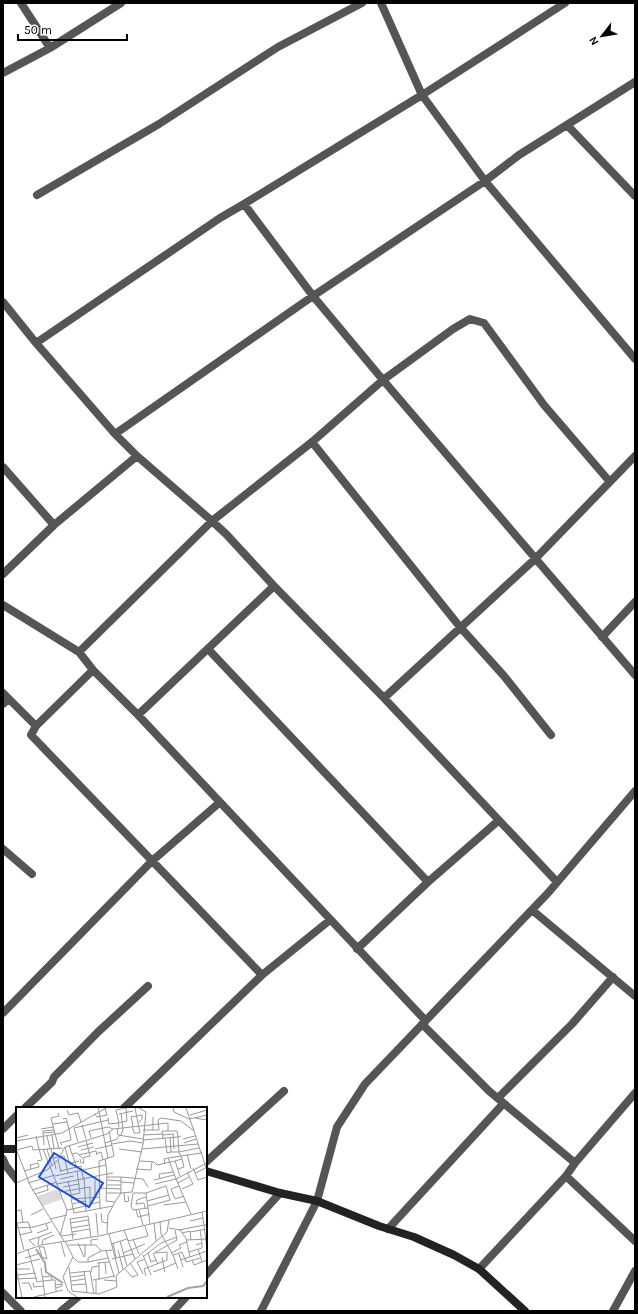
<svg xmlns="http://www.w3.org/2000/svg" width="638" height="1314" font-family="Karla,sans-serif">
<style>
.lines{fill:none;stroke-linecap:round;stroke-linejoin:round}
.street{stroke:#555;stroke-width:8}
.secondary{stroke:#222;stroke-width:8}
.inset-river{fill:none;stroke:#a3a3a3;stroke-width:2}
.inset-road{fill:none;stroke:#999;stroke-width:1}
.view{fill:#1d4ed8;fill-opacity:0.15;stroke:#1d4ed8;stroke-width:2}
.inset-edge{fill:none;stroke:#000;stroke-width:2}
</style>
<rect width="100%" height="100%" fill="#fff"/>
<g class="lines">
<path class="street" d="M 21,3 L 50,48
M 381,3 L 422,95 L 485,181 L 635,359
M 565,3 L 422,95 L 244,204 L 313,296 L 383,380 L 635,675
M 3,73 L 50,48 L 121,3
M 567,125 L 635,196
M 37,195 L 159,124 L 278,47 L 362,3
M 3,302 L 36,343 L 115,434 L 137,456 L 212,521 L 226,534 L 274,586 L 384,698 L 557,882
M 36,343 L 220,218 L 244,204
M 115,434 L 313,296 L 485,181 L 519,155 L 635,82
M 312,442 L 460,627 L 504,676 L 551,735
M 3,467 L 54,525
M 3,574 L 54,525 L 137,456
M 3,605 L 79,652 L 93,670 L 138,715 L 425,1020
M 602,637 L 635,602
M 208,649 L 428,882
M 79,652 L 212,521 L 312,442 L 383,380 L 453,329 L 470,319 L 484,323 L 544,405 L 610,482
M 3,693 L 9,699 L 3,704
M 384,698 L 535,559 L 635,456
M 9,699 L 36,726 L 31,735 L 262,975
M 138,715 L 274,586
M 36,726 L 93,670
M 3,849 L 32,874
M 532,910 L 635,996
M 357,949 L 428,882 L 498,821
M 3,1013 L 152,861 L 219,803
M 422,1024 L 489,1091 L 575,1163 L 566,1176 L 635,1241
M 498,1098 L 572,1024 L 613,977
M 25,1108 L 52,1082 L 54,1077 L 98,1032 L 148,986
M 124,1108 L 262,975 L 330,920
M 3,1129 L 17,1115
M 3,1159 L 6,1166 L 17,1180
M 206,1162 L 284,1091
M 575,1163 L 635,1093
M 388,1229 L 503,1104
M 479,1269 L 566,1176
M 206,1275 L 280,1193
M 3,1293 L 21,1311
M 61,1311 L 78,1297
M 173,1311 L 186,1297
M 261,1311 L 317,1201 L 337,1127 L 365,1084 L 548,893 L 635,791
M 613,1311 L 635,1271"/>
<path class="secondary" d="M 3,1149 L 17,1149
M 206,1171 L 280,1193 L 317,1201 L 379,1226 L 414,1237 L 454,1255 L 479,1269 L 525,1311"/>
</g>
<g transform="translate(16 1107)">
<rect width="191" height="191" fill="#fff"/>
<path d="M 42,82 L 47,92 L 27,99 L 21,89 Z" fill="#dcdcdc"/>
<path class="inset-river" d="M 20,142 L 29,156 L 30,165 L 47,176M 151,190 L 172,181 L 187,179 L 191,174"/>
<path class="inset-road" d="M 82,1 L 83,5 L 90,1M 119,1 L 124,26M 157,1 L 158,5 L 173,12 L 191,8M 170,1 L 178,24M 51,3 L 53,8 L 62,6 L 65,15M 42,6 L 43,9 L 35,11 L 43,42M 105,6 L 107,22 L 105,28M 79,7 L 81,10 L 91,8 L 89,1M 103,7 L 117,4M 174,8 L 191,3M 137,10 L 137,23M 92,11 L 93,17 L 102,16M 179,11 L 191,13M 47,12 L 50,11 L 53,22M 103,16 L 100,3 L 110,1M 37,17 L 51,15M 66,18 L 70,32M 116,19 L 118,26 L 124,26M 117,19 L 115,10 L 126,8 L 126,12 L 122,16M 103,20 L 102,16 L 111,14 L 110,1M 101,21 L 102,28 L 127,32M 25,22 L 37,20M 127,23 L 143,23M 143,23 L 142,13 L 145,11 L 165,14 L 178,24 L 185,46M 27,26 L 39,25M 157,27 L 158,42M 36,28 L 38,42M 127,28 L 146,27M 146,28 L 158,27M 20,29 L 23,42M 31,29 L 34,42M 0,31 L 12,28M 75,31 L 73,24 L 92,20 L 97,22M 147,31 L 146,24 L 161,24 L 162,30 L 165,29M 149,31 L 151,46 L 155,45M 167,32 L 179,29M 127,33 L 162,30 L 163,45 L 155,45 L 154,31M 0,34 L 46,26 L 83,5 L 92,51M 62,35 L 58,21 L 92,13M 89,36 L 101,32 L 104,28M 168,36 L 180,32M 96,37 L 114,34 L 127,36M 28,38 L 27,24 L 38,23M 46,38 L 44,36 L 55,33 L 53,22M 53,38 L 56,47 L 61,46 L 66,51M 49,40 L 53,55M 62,40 L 77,36M 0,42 L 15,80 L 48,134M 27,42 L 51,103 L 44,129M 31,42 L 36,59M 35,42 L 40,62M 79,42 L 96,38M 103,42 L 126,45M 126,42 L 182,37M 0,43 L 16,39 L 17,43 L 47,41M 65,43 L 78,40M 185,45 L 191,64M 56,47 L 59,55 L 63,54M 80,47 L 85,45 L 87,53M 171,47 L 175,62M 63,48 L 80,44 L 81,48M 37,51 L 48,49 L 52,66M 64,52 L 65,56 L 68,56 L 67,51 L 74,49 L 70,33M 166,52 L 163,45 L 183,41M 42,53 L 45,65M 21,54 L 26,53 L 23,42M 124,54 L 138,55 L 141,58 L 159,54 L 164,69M 159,54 L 166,52 L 168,60 L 162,62M 53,57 L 59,55 L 61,60 L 65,59 L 67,71M 149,57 L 148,52 L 152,51 L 185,46M 90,58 L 89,52 L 98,49 L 93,24M 177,61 L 182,73 L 191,70M 120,62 L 135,63 L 136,55M 8,64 L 15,62 L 14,58 L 22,56 L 23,60 L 15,62M 44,64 L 61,60M 179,66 L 190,61M 39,69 L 90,58 L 91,67 L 97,66M 68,70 L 70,104 L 97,99M 91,70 L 105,70M 44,72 L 58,69M 144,72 L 143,67 L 157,65M 91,73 L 105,74M 138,73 L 158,68M 52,74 L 56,92 L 84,90M 105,75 L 105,70 L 127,72 L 132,80M 0,76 L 31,63 L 42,53 L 49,40 L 91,27 L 97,22 L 152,16 L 152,24M 12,76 L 39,68M 162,76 L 173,70M 41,77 L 91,67 L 90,94 L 99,95M 139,77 L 160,72 L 152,51M 91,78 L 105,78M 163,79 L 155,82 L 159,92 L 168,89M 47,80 L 63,77M 84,81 L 105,82M 166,82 L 177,77 L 171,65M 16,83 L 41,75M 44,85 L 74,80 L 74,97 L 84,95M 91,86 L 105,86 L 105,75 L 118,76M 108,86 L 109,95 L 113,94 L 112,89M 130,86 L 117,86 L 115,99 L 117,103 L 132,101M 19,87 L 32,83 L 31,78M 55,88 L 64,86 L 61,64M 79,90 L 79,73M 55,92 L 58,106 L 70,104M 131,94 L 153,88M 56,97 L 69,94M 148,98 L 170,95M 132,99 L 154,93 L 150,79 L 130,86 L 134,117M 129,101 L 128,96 L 120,97 L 121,93 L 130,90M 84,102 L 83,54 L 89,52M 51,103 L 70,99M 120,103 L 122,110 L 134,107M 123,103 L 127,118M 0,104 L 5,103 L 7,115M 80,106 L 82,128M 85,106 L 86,115 L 91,116M 175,107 L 160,72 L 191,56M 15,108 L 27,102M 34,112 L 51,108M 174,114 L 187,111M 144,115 L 145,127 L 157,148 L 166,145 L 170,155 L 184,151M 1,116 L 8,143M 1,116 L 12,115 L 14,120M 54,116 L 72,113M 138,116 L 140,134M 0,121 L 18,120 L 35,115M 55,121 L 73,118M 153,121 L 164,123 L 170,131 L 174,150M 108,123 L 119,152M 163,123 L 188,118 L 186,105M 56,125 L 74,122M 174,125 L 191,122M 21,126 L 32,122 L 30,117M 91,126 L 92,108 L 99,95 L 105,86 L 116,85 L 127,37 L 130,5 L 123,1M 166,126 L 174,124 L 175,133M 3,128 L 16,125 L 13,120M 45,129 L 60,127M 57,132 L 54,112 L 68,110 L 72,109 L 75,130M 117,132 L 123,147M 171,133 L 191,132M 49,134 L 57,150 L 47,170 L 52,184 L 61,190M 104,134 L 111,159M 112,134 L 132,129 L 129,119M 45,135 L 49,150M 62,136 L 68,150M 97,136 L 100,151M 26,137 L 27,133 L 38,128M 95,137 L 111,132M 22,138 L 23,130 L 36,125M 52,138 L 80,138 L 85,144 L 96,143M 75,138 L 75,133 L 82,132M 180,138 L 186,136 L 184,123M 19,139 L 13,133 L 23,130M 25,140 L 23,140 L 26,150 L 31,152 L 28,140 L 25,140M 182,142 L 186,155 L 191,153M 12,143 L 21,175 L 27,174 L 29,190M 102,143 L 107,162M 90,144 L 98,169M 173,145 L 186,141 L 186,136M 107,146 L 129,137M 132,146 L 135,155 L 140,153M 137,146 L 142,157M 138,146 L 161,133 L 159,123M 139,146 L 152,145M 155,146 L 165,141 L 163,138 L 171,135M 0,147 L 25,138 L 83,129 L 191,104M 163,147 L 167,160M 127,148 L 135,168M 157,148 L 162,162M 128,149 L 145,136 L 161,130M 57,150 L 62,155 L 72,155 L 92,151M 69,150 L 69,137M 146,150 L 148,161 L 160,156M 9,151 L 22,147M 96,152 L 117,147M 165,153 L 191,144 L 188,118 L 191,118M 176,153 L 178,158 L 186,155M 72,155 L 72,151 L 85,144M 89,155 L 90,167M 81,156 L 93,155M 83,156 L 83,173M 0,158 L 24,152M 53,160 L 56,184 L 83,187 L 101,180 L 100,169 L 103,166 L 93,127M 0,161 L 6,190M 25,161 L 27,174 L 36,173M 108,161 L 116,170 L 122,168 L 114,156M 0,162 L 14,162M 75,165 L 76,160 L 83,159M 137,165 L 148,161 L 149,165M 54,166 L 74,164 L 78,187M 103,166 L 151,125 L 153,113M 127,167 L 121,155 L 129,152M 1,168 L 20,166M 130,169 L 128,162 L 151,153 L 151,146M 27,170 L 35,169 L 36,173 L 39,173 L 40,184M 55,170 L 69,168M 0,172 L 21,171M 77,173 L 99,169M 80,173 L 80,187M 88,173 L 101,174M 55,174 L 69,172M 6,176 L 13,176 L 16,183M 17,176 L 18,180 L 28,179M 39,178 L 46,177 L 46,179 L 40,181M 56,178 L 70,177M 68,186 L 71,185 L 68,164M 18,190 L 47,183"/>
<path class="view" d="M 38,46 L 87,76 L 73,100 L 23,70 Z"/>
<rect width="191" height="191" class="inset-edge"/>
</g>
<rect width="638" height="1314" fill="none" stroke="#000000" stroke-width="8"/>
<g transform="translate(602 36) rotate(239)" stroke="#ffffff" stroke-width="3" paint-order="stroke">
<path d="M0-3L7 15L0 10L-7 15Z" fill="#000000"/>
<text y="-6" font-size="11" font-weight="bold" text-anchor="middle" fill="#000000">N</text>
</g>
<path d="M18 34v6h109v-6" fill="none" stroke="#000000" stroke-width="2"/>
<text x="24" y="34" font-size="12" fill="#000000" stroke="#ffffff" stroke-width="3" paint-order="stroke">50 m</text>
</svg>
